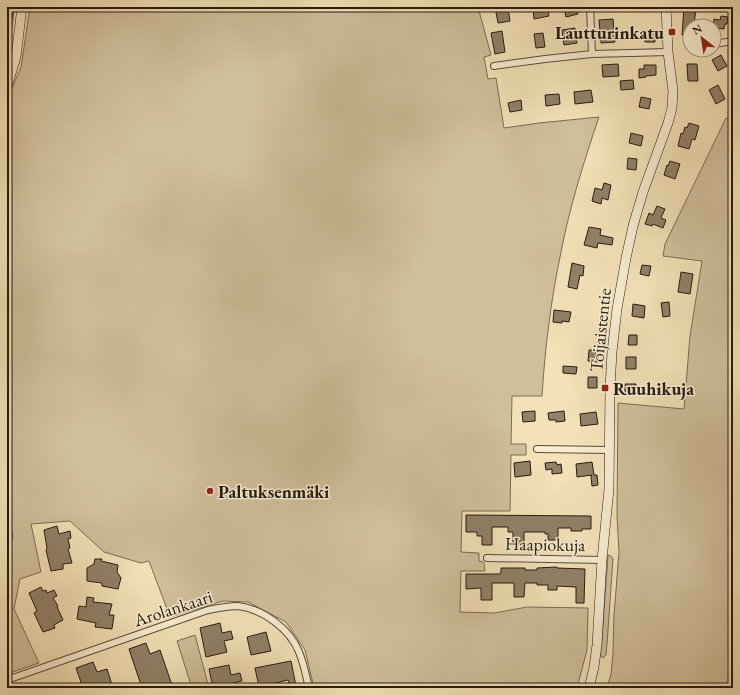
<svg xmlns="http://www.w3.org/2000/svg" width="740" height="695" font-family="'EB Garamond',serif">
<style>
.green{fill:#d0bf9b;stroke:#7a6c56}
.lines{fill:none;stroke-linecap:round;stroke-linejoin:round}
.stream{stroke:#776953;stroke-width:2.5}
.building{fill:#908167;stroke:#251a11}
.street-casing{stroke:#584c3a;stroke-width:8}
.secondary-casing{stroke:#251a11;stroke-width:10}
.street{stroke:#f7ecd0;stroke-width:6}
.secondary{stroke:#f7ecd0;stroke-width:9}
.poi-dot{fill:#8f2418;stroke:#f7ecd0;stroke-width:1.5}
.labels{text-anchor:middle;dominant-baseline:central;stroke-width:3;stroke-linejoin:round;paint-order:stroke}
.poi-label{font-size:18px;font-weight:bold;fill:#251a11;stroke:#f7ecd0;text-anchor:start}
.street-label{font-size:18px;fill:#251a11;stroke:#f7ecd0}
</style>
<rect width="100%" height="100%" fill="#f3e1b7"/>
<filter id="stains"><feTurbulence type="fractalNoise" baseFrequency=".005" numOctaves="4"/><feColorMatrix values="0 0 0 0 .2 0 0 0 0 .09 0 0 0 0 .02 0 0 0 .5 -.17"/></filter>
<radialGradient id="worn" r=".72"><stop offset=".6" stop-color="#630" stop-opacity="0"/><stop offset="1" stop-color="#630" stop-opacity=".3"/></radialGradient>
<path class="green" d="M 32,7 L 478,7 L 491,55 L 484,57 L 488,79 L 496,78 L 504,128 L 539,123 L 599,117 C 584,161 570,206 561,252 C 551,299 545,348 542,396 L 512,396 L 511,444 L 526,444 L 526,455 L 511,455 L 510,511 L 462,511 L 461,552 L 479,553 L 479,561 L 483,562 L 484,563 L 485,571 L 461,571 L 460,612 L 494,613 L 527,607 L 588,608 L 587,650 L 577,688 L 314,688 L 305,650 L 286,622 L 248,602 L 223,601 L 170,617 L 149,561 L 141,563 L 104,552 L 70,521 L 31,524 L 41,572 L 20,579 L 14,609 L 39,663 L 7,674 L 7,545 L 13,538 L 7,491 L 7,100 L 21,67 L 29,14 Z
M 726,118 L 733,119 L 733,688 L 607,688 L 611,674 L 613,653 L 614,615 L 619,552 L 617,516 L 618,403 L 684,409 L 690,336 L 702,261 L 663,256 L 665,244 Z
M 608,555 L 611,556 L 613,559 L 607,644 L 606,655 L 603,658 L 600,655 L 602,640 Z
M 195,635 L 209,688 L 192,688 L 177,641 Z"/>
<g class="lines">
<path class="stream" d="M 7,53 L 14,7"/>
</g>
<path class="building" d="M 495,7 L 505,7 L 505,8 L 508,8 L 510,21 L 498,23 Z
M 547,7 L 549,16 L 534,19 L 533,9 Z
M 564,7 L 577,7 L 578,14 L 566,17 Z
M 684,7 L 696,7 L 694,26 L 690,26 L 690,36 L 682,35 Z
M 721,16 L 728,17 L 727,24 L 725,24 L 724,29 L 714,28 L 714,26 L 713,26 L 714,19 L 720,20 Z
M 613,19 L 615,42 L 601,43 L 599,20 Z
M 575,28 L 577,43 L 564,45 L 562,30 Z
M 654,30 L 655,42 L 645,42 L 644,31 Z
M 502,31 L 505,52 L 495,54 L 491,33 Z
M 543,33 L 545,47 L 536,48 L 534,34 Z
M 721,55 L 727,66 L 718,71 L 712,60 Z
M 618,64 L 619,76 L 603,77 L 602,65 Z
M 687,64 L 697,64 L 698,81 L 688,81 Z
M 644,65 L 656,65 L 656,75 L 646,76 L 646,77 L 639,78 L 639,69 L 644,69 Z
M 633,80 L 634,89 L 621,90 L 620,81 Z
M 718,85 L 725,99 L 716,104 L 709,90 Z
M 591,90 L 593,102 L 575,104 L 574,92 Z
M 559,94 L 560,104 L 546,106 L 545,95 Z
M 641,97 L 651,99 L 649,109 L 639,107 Z
M 521,100 L 522,110 L 510,112 L 508,103 Z
M 689,123 L 699,126 L 695,140 L 692,139 L 689,149 L 678,146 L 681,133 L 683,134 L 685,127 L 687,128 Z
M 631,133 L 643,136 L 641,146 L 629,143 Z
M 628,158 L 637,159 L 636,170 L 627,169 Z
M 670,161 L 680,164 L 675,179 L 664,175 L 667,165 L 668,166 Z
M 604,183 L 611,185 L 608,200 L 602,198 L 601,204 L 592,201 L 595,188 L 602,190 Z
M 657,206 L 665,209 L 661,218 L 666,220 L 663,228 L 653,224 L 652,226 L 645,224 L 649,213 L 653,215 Z
M 589,227 L 601,229 L 600,235 L 613,238 L 612,245 L 598,243 L 597,248 L 584,245 Z
M 572,263 L 584,266 L 583,276 L 580,275 L 577,289 L 568,287 Z
M 642,265 L 651,266 L 649,276 L 640,274 Z
M 681,272 L 693,274 L 690,294 L 678,292 Z
M 669,302 L 670,316 L 663,317 L 661,303 Z
M 633,304 L 645,306 L 644,318 L 632,316 Z
M 554,310 L 571,312 L 569,322 L 562,321 L 562,323 L 553,322 Z
M 629,335 L 637,335 L 637,345 L 628,345 Z
M 589,350 L 599,350 L 598,362 L 588,361 Z
M 626,357 L 636,357 L 636,369 L 626,369 Z
M 563,366 L 577,367 L 576,374 L 563,373 Z
M 588,377 L 597,377 L 597,388 L 588,388 Z
M 625,384 L 636,384 L 635,394 L 625,394 Z
M 535,411 L 535,421 L 523,422 L 522,412 Z
M 564,411 L 565,421 L 556,422 L 556,420 L 549,420 L 548,413 Z
M 596,412 L 598,424 L 581,426 L 580,414 Z
M 530,461 L 531,475 L 515,477 L 514,463 Z
M 556,462 L 557,465 L 561,464 L 562,473 L 552,474 L 552,469 L 546,470 L 545,463 Z
M 592,462 L 594,475 L 597,475 L 598,485 L 592,486 L 591,476 L 592,475 L 577,477 L 576,464 Z
M 466,515 L 591,516 L 591,529 L 582,529 L 582,531 L 571,531 L 571,528 L 558,528 L 558,540 L 548,540 L 548,534 L 545,534 L 545,532 L 524,532 L 524,545 L 513,545 L 513,532 L 508,532 L 508,527 L 492,527 L 492,545 L 482,545 L 482,536 L 477,536 L 477,532 L 466,532 Z
M 57,526 L 59,534 L 70,531 L 71,538 L 68,539 L 70,548 L 68,549 L 72,563 L 63,564 L 63,569 L 51,571 L 46,550 L 47,548 L 44,530 Z
M 95,559 L 102,559 L 101,561 L 118,565 L 117,572 L 121,578 L 118,589 L 102,586 L 102,583 L 87,581 L 87,568 L 94,564 Z
M 557,567 L 557,568 L 585,569 L 584,603 L 576,603 L 576,587 L 557,586 L 557,590 L 548,590 L 548,585 L 537,585 L 537,583 L 525,583 L 524,597 L 514,597 L 514,583 L 492,583 L 492,600 L 481,600 L 481,588 L 466,589 L 466,574 L 499,574 L 501,573 L 501,568 L 525,568 L 525,570 L 537,570 L 537,568 Z
M 41,587 L 43,591 L 46,590 L 47,593 L 54,590 L 57,596 L 53,598 L 58,606 L 57,607 L 63,620 L 54,625 L 55,628 L 43,632 L 34,613 L 37,611 L 29,593 Z
M 87,597 L 94,598 L 93,602 L 112,604 L 109,615 L 114,615 L 112,629 L 95,627 L 96,623 L 77,619 L 79,606 L 86,607 Z
M 220,623 L 222,633 L 231,631 L 233,639 L 224,641 L 227,652 L 206,657 L 200,628 Z
M 266,632 L 271,651 L 251,655 L 247,637 Z
M 146,643 L 150,654 L 160,650 L 173,688 L 142,688 L 129,649 Z
M 291,661 L 296,686 L 290,687 L 288,680 L 259,687 L 255,668 Z
M 93,662 L 97,672 L 107,669 L 113,688 L 83,688 L 76,668 Z
M 229,665 L 231,675 L 240,673 L 242,681 L 233,683 L 234,688 L 213,688 L 209,669 Z"/>
<g class="lines">
<defs>
<path id="street" d="M 590,7 L 592,54
M 714,44 L 733,41
M 494,66 L 545,59 L 592,54 L 668,52
M 537,449 L 609,450
M 487,558 L 602,560
M 7,680 L 208,610 C 218,608 228,606 238,606 C 263,609 290,629 299,652 C 304,664 306,676 309,688"/>
<path id="secondary" d="M 7,87 L 16,57 L 22,7
M 589,688 L 594,667 L 597,645 L 602,560 L 609,489 L 610,388 L 612,352 L 617,309 L 626,258 L 633,226 L 643,192 L 668,123 L 672,108 L 673,91 L 668,52 L 666,7"/>
</defs>
<use href="#street" class="street-casing"/>
<use href="#secondary" class="secondary-casing"/>
<use href="#street" class="street"/>
<use href="#secondary" class="secondary"/>
</g>
<g class="poi-dot">
<rect x="668" y="28" width="8" height="8" rx="2"/>
<rect x="601" y="384" width="8" height="8" rx="2"/>
<circle cx="210" cy="491" r="4"/>
</g>
<g class="labels">
<g class="poi-label">
<text x="664" y="32" text-anchor="end">Lautturinkatu</text>
<text x="613" y="388">Ruuhikuja</text>
<text x="218" y="491">Paltuksenmäki</text>
</g>
<g class="street-label">
<text transform="translate(600 330) rotate(-84)">Toijaistentie</text>
<text transform="translate(545 544) rotate(1)">Haapiokuja</text>
<text transform="translate(173 608) rotate(-18)">Arolankaari</text>
</g>
</g>
<rect width="740" height="695" fill="none" stroke="#f3e1b7" stroke-width="24"/>
<rect x="8" y="8" width="724" height="679" fill="none" stroke="#251a11" stroke-width="2"/>
<rect x="12" y="12" width="716" height="671" fill="none" stroke="#251a11"/>
<g transform="translate(702 38) rotate(330)"><circle r="19" fill="#f7ecd0" stroke="#a39884"/>
<path d="M0-3L7 15L0 10L-7 15Z" fill="#8f2418"/>
<text y="-6" font-size="11" font-weight="bold" text-anchor="middle" fill="#251a11">N</text>
</g>
<rect width="100%" height="100%" filter="url(#stains)"/>
<rect width="100%" height="100%" fill="url(#worn)"/>
</svg>
